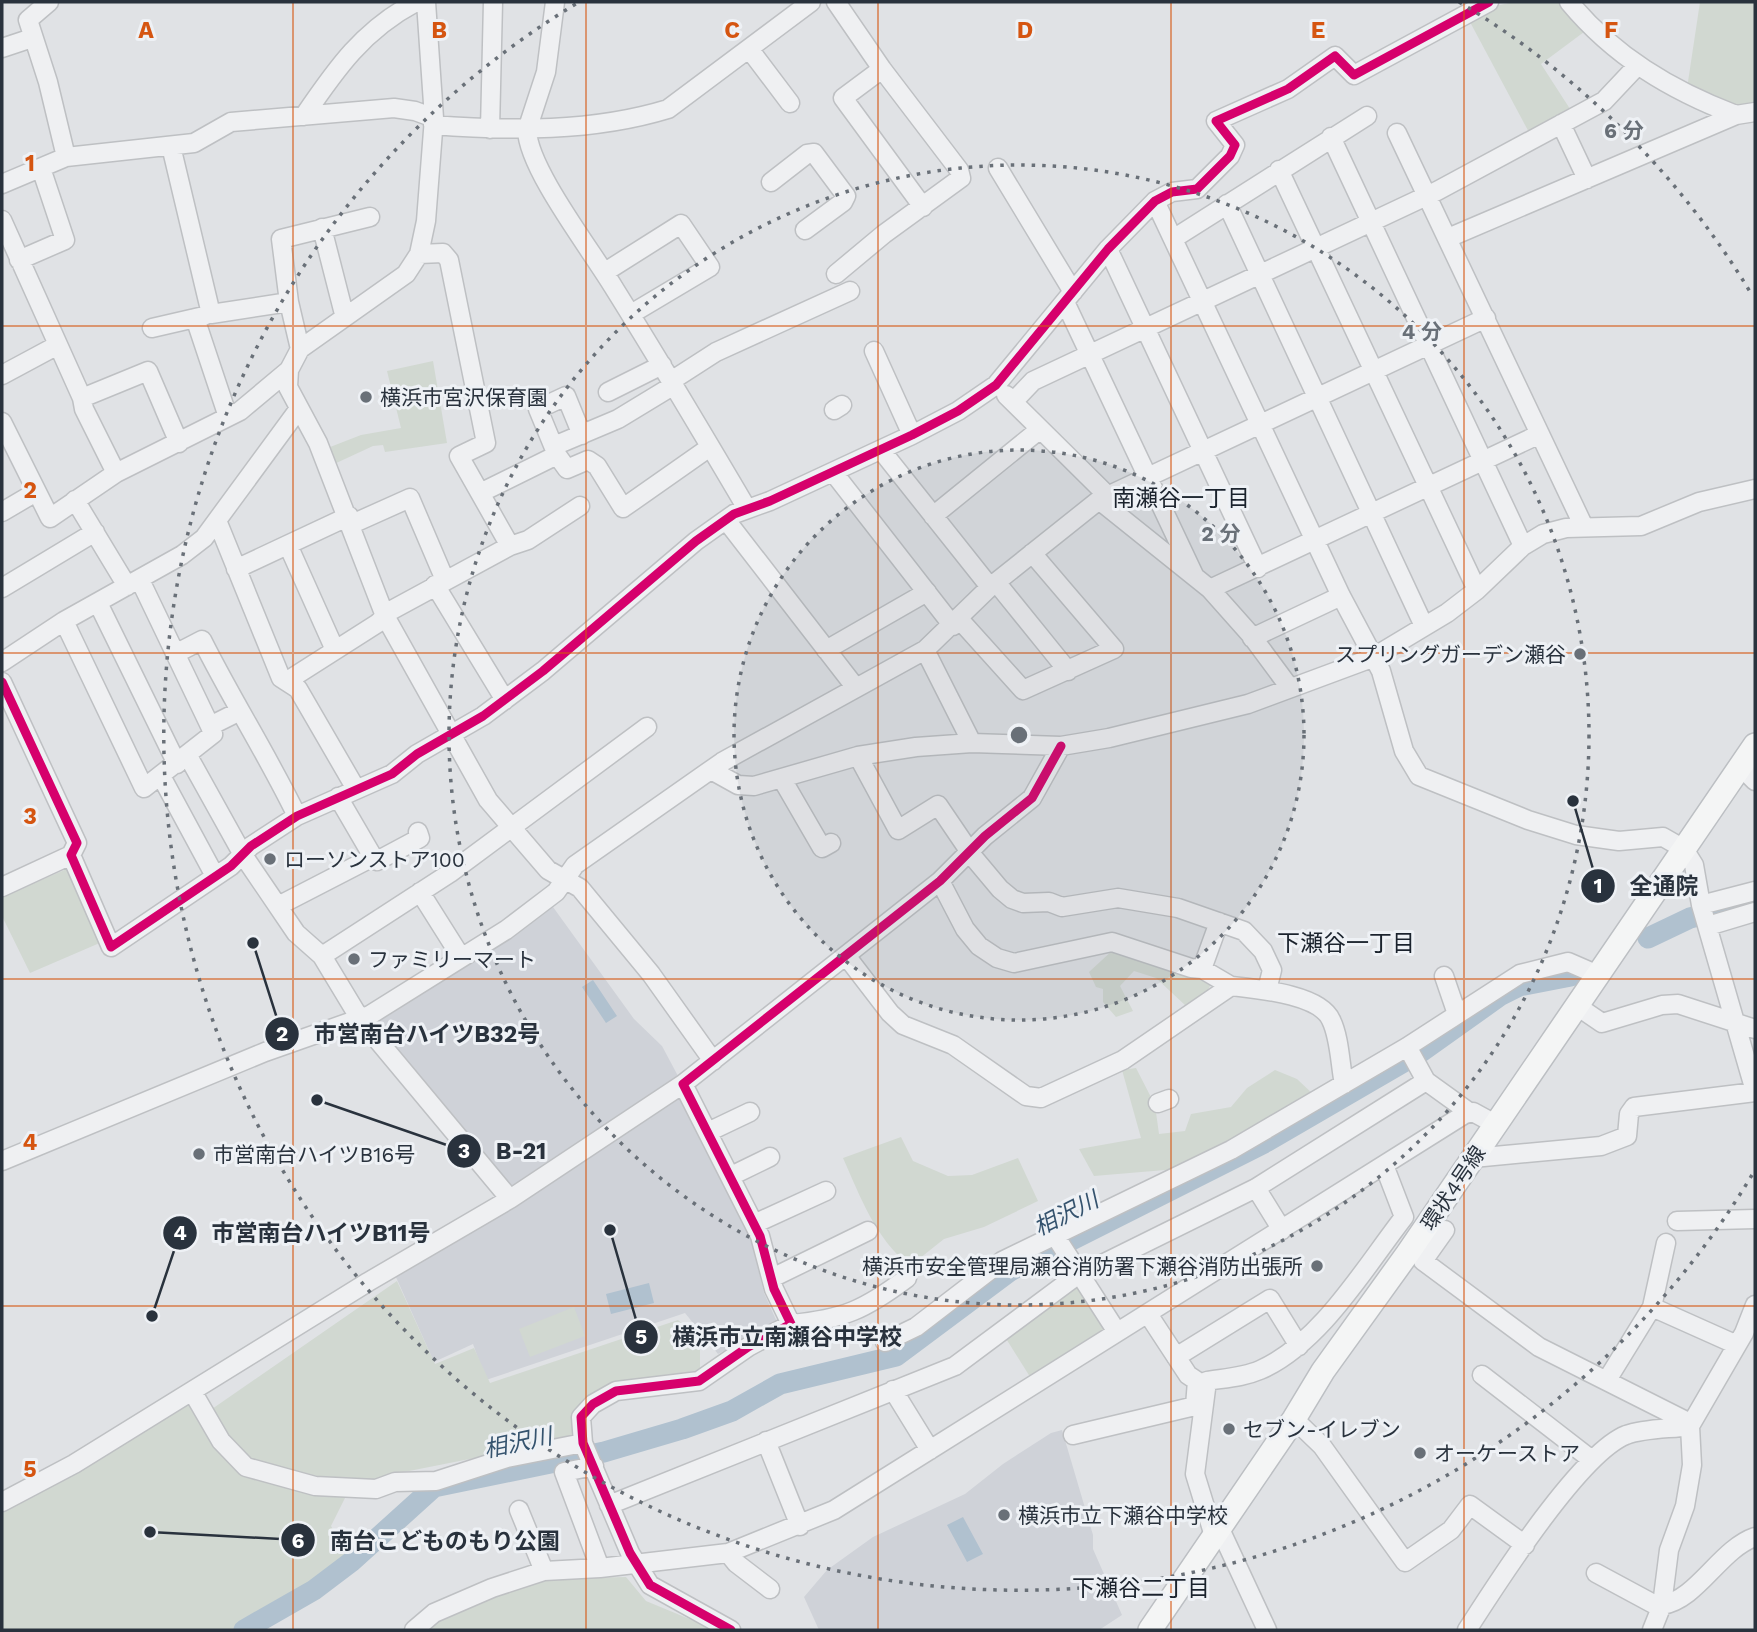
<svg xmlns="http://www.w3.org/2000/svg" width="1757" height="1632" font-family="'Work Sans','Noto Sans JP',sans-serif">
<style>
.built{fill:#cfd2d8}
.green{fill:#d1d8d1}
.water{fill:#b0c1cf}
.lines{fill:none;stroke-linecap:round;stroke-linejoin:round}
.river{stroke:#b0c1cf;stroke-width:21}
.minor-casing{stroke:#bec0c3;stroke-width:21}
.major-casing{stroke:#bcbfc3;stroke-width:26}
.minor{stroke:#eff0f2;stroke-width:18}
.major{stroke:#f4f5f5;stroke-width:23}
.cycleway-casing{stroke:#eef1f5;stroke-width:13}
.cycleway{stroke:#d6006c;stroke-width:9}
.grid{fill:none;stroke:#d55511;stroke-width:2;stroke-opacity:0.55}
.ring{fill:none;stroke:#697078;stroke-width:3.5;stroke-dasharray:3.5 7}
.poi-dot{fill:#697078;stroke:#eef1f5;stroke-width:2.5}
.labels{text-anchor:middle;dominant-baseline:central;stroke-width:6;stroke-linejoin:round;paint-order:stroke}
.poi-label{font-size:21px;fill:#29323d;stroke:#eef1f5;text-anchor:start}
.street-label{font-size:21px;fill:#29323d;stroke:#eef1f5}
.neighbourhood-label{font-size:23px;fill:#1b232d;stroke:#eef1f5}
.water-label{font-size:23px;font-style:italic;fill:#35536e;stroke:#eef1f5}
.grid-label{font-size:23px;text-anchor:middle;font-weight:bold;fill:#d55511;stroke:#eef1f5;stroke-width:6;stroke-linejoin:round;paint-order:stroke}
.centre{fill:#697078;stroke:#eef1f5;stroke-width:3.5}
.ring-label{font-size:21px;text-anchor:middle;font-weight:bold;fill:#697078;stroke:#eef1f5;stroke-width:6;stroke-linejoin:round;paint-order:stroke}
.leader{fill:none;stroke:#29323d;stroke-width:2.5}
.callout-dot{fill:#29323d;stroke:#eef1f5;stroke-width:2.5}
.mark-label{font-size:21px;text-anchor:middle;font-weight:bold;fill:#fff}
.callout-label{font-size:23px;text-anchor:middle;font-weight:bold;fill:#29323d;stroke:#eef1f5;stroke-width:6;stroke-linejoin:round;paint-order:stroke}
</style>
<rect width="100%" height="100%" fill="#e0e2e5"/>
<path class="built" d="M 553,907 L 634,1019 L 662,1046 L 678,1076 L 677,1082 L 513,1189 L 376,1026 L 377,1021 Z
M 680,1093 L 751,1239 L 764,1293 L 777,1322 L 718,1354 L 685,1313 L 486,1380 L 473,1344 L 434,1362 L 395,1275 L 490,1221 Z
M 1062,1430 L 1093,1535 L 1093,1549 L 1122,1615 L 1099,1630 L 819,1630 L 804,1597 L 827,1570 L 873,1537 L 965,1494 L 1003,1464 L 1051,1433 Z"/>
<path class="green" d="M 1514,2 L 1560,2 L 1584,32 L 1541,64 L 1572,112 L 1531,136 L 1470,22 L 1495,6 Z
M 1700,2 L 1755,2 L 1755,107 L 1743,110 L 1686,95 Z
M 433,361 L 447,443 L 385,452 L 383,445 L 373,446 L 332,465 L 325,449 L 361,435 L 401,428 L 387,371 Z
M 69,868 L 102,942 L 30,973 L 2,916 L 2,897 Z
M 1114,949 L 1211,984 L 1208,990 L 1186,1006 L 1156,978 L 1134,971 L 1120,986 L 1133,1011 L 1116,1017 L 1103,1002 L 1103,989 L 1096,987 L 1089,972 Z
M 1136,1068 L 1155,1105 L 1159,1134 L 1185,1131 L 1191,1114 L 1231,1107 L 1247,1088 L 1275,1070 L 1297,1079 L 1314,1095 L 1177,1169 L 1094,1176 L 1079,1149 L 1141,1138 L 1122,1070 Z
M 901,1137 L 913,1161 L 948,1176 L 972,1175 L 1018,1158 L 1038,1201 L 984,1227 L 944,1239 L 910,1266 C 875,1238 861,1198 843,1158 Z
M 397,1281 L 435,1364 L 474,1348 L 490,1383 L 678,1320 L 700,1339 L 700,1370 L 608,1386 L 576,1438 L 399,1473 L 345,1498 L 331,1526 L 353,1566 L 244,1630 L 2,1630 L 2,1508 L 44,1490 L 189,1403 L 199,1418 Z
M 1079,1283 L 1111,1331 L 1032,1380 L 1005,1337 Z
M 574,1307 L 585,1336 L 530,1357 L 519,1329 Z
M 626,1577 L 646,1601 L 716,1630 L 422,1630 L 440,1614 L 538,1579 Z"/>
<path class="water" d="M 593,980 L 617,1016 L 606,1023 L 582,987 Z
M 649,1283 L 654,1303 L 611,1314 L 606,1294 Z
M 963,1517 L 983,1554 L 967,1562 L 947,1525 Z"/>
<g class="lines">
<path class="river" d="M 1648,938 L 1690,918 L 1755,901
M 244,1630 L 314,1590 L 351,1562 L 434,1487 L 604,1452 L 682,1429 L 732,1411 L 780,1384 L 896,1356 L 1010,1271 L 1264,1143 L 1421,1052 L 1501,995 L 1519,986 L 1571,976"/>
<defs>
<path id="minor" d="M 49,2 L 28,20 L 48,82 L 66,157
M 426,2 L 434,118 L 426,221 L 419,254 L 406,274 L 300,349 L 289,370 L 288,387 L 318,443 L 385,616 L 488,800 L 548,870 L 580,888 L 651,974 L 713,1061
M 555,2 L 546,72 L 527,130 C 528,169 592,251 614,288 C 659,360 703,434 746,507
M 836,2 L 882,69 L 959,170 L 961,178 L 884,234 L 836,274
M 1569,2 C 1614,56 1670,90 1736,115
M 2,48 L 32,38
M 750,50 L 790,103
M 882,69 L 843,98 L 923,207
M 304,116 C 336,69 363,30 416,2
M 1561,124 L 1587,179
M 433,125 C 510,131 593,132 668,109 L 811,2
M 490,129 L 493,2
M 1397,133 L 1584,527
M 1331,137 L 1523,546
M 171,146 L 211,314 L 289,302 L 300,349
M 998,168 L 1073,292
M 1279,170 L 1477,590
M 771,182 L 807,154 L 814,153 L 846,196 L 843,202 L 805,230
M 2,184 L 66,157 L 194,143 L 231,122 L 394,108 L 415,111 L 434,118
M 1155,201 L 1341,596 L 1381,671 L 1404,751 L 1419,776 L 1528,820 L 1576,835 L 1619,841 L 1663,837 L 1684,849 L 1694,865 L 1701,905 L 1755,1091
M 1227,204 L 1424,626
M 2,220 L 82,398 L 84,409 L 116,473
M 322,228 L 344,314
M 1448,238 L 1736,115 L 1755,112
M 1173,239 L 1367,116
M 1108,249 L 1258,568
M 419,254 L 443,253 L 449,260 L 486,443 L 459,456 L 510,546
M 19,260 L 65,240 L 41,168
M 605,272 L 681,224 L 710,267 L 631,314
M 289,302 L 281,239 L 370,217
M 1065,302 L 1194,575
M 195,318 L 228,417
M 152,328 L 204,316
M 874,351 L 912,435
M 2,375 L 56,346
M 671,381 L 716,352 L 850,291
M 608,392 L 662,365
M 1006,395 L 1108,496
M 82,398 L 148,371 L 179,443
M 1013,402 L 1033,381 L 1437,191 L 1604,101 L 1637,66
M 834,410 L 842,405
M 2,422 L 50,518 L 116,473 L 240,411 L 289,370
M 582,435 L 566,396 L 538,409 L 557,455 L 567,469 L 588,460 L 597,466 L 623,508 L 710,447
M 554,446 L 618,419 L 674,385
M 881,450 L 990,587
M 833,472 L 953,626
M 480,493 L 557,455
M 75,500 L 127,586
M 1099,500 L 1210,589 L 1250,634 L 1290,688
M 2,512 L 36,492
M 933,516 L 1039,430
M 726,520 L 856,688
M 218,523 L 281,678 L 298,689 L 356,789
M 352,524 L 410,498 L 445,580
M 288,545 L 335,650
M 236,569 L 349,516
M 140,580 L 210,726
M 996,582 L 1068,671
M 435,585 L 505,700
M 2,588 L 95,532
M 1210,589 L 1540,434
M 98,603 L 177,764
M 959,619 L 1023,690 L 1114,649 L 1032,553
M 64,621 L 144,788 L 213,734 L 210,726 L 238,712
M 1252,638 L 1341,596
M 826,650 L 927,592
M 925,650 L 972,743
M 175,654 L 202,640 C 232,700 268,756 297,816
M 2,662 L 64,621 L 182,555 L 204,538 L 298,410
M 287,681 L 378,623 L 390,611 L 510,546 L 528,540 L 580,506
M 2,682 L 77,843 L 71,855 L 111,947 L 231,866 L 251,846 L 297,816 L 392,774 L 417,754 L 483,716 L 543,671 L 696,541 L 734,514 L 770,501 L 912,435 L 958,411 L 996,385 L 1108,249 L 1155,201 L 1172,192 L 1197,189 L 1230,156 L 1235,145 L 1216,121 L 1288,89 L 1335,56 L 1354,75 L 1489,2
M 188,756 L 243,855 L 296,933 L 322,956 L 360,1019 L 510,1199
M 858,756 L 898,830 L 938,805 L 974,858 L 1000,889 L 1012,899 L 1023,903 L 1049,902 L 1062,907 L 1118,898 L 1178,908 L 1244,931 L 1263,951 L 1272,970 L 1267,990
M 1741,767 L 1755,781
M 711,770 L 738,785 L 754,786 L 858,756 L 916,747 L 972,743 L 1061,746 L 1109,738 L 1248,704 L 1372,658 L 1447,613 L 1477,590 L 1523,546 L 1543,534 L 1566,528 L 1641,526 L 1699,502 L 1755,489
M 161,776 L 215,876
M 782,779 L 822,848 L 831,843
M 373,857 L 377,861 L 420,838 L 418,832
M 940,881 L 965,929 L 979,946 L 997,958 L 1014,963 L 1112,942 L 1191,968 L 1202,969 L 1231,986
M 2,887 L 71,855
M 420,892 L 461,957
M 1701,905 L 1755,891
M 278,906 L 373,857 L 338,797
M 1708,926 L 1755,912
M 322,956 L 450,873 L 647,727
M 847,957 L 890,1013 L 903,1025 L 953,1045 L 1026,1096 L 1041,1098 L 1123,1060 L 1231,986 C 1256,989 1320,994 1331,1020 C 1340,1038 1340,1065 1344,1084
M 1202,969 L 1219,922
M 1444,976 L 1457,1014
M 1577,1006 L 1602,1023 L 1662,1005 L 1678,1004 L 1755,1029
M 1409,1050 L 1426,1081 L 1469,1112
M 1158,1103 L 1169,1099
M 708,1132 L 750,1112
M 1473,1158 L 1601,1146 L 1627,1136 L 1629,1114 L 1634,1107 L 1755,1092
M 2,1161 L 265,1052 L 370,1015 L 506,930 L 556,892 L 575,865 L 722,762 L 925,650 L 990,587 L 1099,500 L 1486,318
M 731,1176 L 770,1157
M 1256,1188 L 1282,1230
M 1677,1221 L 1755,1219
M 754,1224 L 826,1191
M 1445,1230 L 1423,1261 L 1539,1347 L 1684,1420 L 1690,1426
M 1054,1234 L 1117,1332
M 772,1278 L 868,1231
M 1652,1307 L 1737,1345
M 791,1324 C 844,1319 864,1310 907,1278
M 885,1342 L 916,1327 L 1002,1261 L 1231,1150 L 1407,1047 L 1520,974 L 1568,962 L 1598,975
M 1176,1357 L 1270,1299 L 1299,1346
M 1482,1375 L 1592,1460
M 1607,1380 L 1652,1307 L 1666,1243
M 893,1390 L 930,1450
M 192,1391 L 221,1441 L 246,1467 L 315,1486 L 376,1489 L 395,1482 L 436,1481 L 507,1458 L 583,1443
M 1294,1419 L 1322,1446 L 1405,1562 L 1451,1530 L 1470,1505 L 1525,1545
M 1073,1435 L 1195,1406 L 1197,1381 L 1188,1375 L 1148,1314
M 766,1441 L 800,1526
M 594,1466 L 564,1472 L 600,1568
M 2,1502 L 74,1464 L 368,1282 L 510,1199 L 683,1084
M 609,1505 L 955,1366 L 1072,1279 L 1256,1188 L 1426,1081
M 519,1510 L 544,1571
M 1220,1529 L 1267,1630
M 1214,1536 L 1195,1474 L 1207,1381 C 1226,1378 1244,1377 1260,1370 C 1320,1344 1365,1267 1404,1217 L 1384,1165
M 728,1553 L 736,1563 L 770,1589
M 1596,1573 L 1661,1608
M 1662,1605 C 1697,1600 1720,1549 1755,1537
M 414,1630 L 434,1613 L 492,1588 L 544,1571 L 600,1568 L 728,1553 L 834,1510 L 1465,1114 L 1473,1112 L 1495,1124
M 731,1630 L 650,1585 L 630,1553 L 583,1443 L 581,1417 L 593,1404 L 616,1391 L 699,1381 L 748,1347 L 791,1324 L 774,1289 L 760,1236 L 683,1084 L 940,881 L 985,836 L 1032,798 L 1061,746
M 1467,1630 C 1496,1585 1579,1454 1626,1435 C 1645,1428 1670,1429 1690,1426
M 1652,1630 L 1662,1605 L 1669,1550 L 1685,1506 L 1692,1465 L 1690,1426 L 1744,1333 L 1755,1305"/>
<path id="major" d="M 1150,1630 L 1294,1419 L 1323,1371 L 1408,1253 L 1755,745"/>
</defs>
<use href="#minor" class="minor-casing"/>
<use href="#major" class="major-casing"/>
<use href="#minor" class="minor"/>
<use href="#major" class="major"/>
<defs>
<path id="cycleway" d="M 2,682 L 77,843 L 71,855 L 111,947 L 231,866 L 251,846 L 297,816 L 392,774 L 417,754 L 483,716 L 543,671 L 696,541 L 734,514 L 770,501 L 912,435 L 958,411 L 996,385 L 1108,249 L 1155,201 L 1172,192 L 1197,189 L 1230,156 L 1235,145 L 1216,121 L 1288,89 L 1335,56 L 1354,75 L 1489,2
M 731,1630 L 650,1585 L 630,1553 L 583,1443 L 581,1417 L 593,1404 L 616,1391 L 699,1381 L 748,1347 L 791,1324 L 774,1289 L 760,1236 L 683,1084 L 940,881 L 985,836 L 1032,798 L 1061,746"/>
</defs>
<use href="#cycleway" class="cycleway-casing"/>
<use href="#cycleway" class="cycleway"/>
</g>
<path class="grid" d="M 293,2 L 293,1630M 586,2 L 586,1630M 878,2 L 878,1630M 1171,2 L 1171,1630M 1464,2 L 1464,1630M 2,326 L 1755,326M 2,653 L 1755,653M 2,979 L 1755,979M 2,1306 L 1755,1306"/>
<circle cx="1019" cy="735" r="285" fill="#697078" fill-opacity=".12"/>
<g class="ring">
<circle cx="1019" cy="735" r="285"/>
<circle cx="1019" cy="735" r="570"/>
<path d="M1752 1175A855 855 0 1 1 579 2M1459 2A855 855 0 0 1 1752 295"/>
</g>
<g class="poi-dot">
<circle cx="366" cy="397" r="7"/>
<circle cx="1580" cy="654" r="7"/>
<circle cx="270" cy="859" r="7"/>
<circle cx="354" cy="959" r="7"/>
<circle cx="199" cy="1154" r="7"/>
<circle cx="1317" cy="1266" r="7"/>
<circle cx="1229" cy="1429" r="7"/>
<circle cx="1420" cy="1453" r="7"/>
<circle cx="1004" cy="1515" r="7"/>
</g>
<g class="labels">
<g class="poi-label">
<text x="380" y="397">横浜市宮沢保育園</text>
<text x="1566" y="654" text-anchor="end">スプリングガーデン瀬谷</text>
<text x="284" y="859">ローソンストア100</text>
<text x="368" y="959">ファミリーマート</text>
<text x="213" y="1154">市営南台ハイツB16号</text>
<text x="1303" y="1266" text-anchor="end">横浜市安全管理局瀬谷消防署下瀬谷消防出張所</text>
<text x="1243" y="1429">セブン-イレブン</text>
<text x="1434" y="1453">オーケーストア</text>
<text x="1018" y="1515">横浜市立下瀬谷中学校</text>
</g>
<g class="street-label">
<text transform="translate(1453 1188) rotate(-56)">環状4号線</text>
</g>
<g class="neighbourhood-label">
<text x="1181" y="498">南瀬谷一丁目</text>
<text x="1346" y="943">下瀬谷一丁目</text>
<text x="1141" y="1588">下瀬谷二丁目</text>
</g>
<g class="water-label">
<text transform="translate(1066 1214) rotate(-27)">相沢川</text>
<text transform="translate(518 1443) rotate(-12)">相沢川</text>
</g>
</g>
<g class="grid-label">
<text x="146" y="38">A</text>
<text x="439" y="38">B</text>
<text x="732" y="38">C</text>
<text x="1025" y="38">D</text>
<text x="1318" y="38">E</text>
<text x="1611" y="38">F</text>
<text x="30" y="171">1</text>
<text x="30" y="498">2</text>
<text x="30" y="824">3</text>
<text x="30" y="1150">4</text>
<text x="30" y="1477">5</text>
</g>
<circle cx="1019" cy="735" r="10" class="centre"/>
<g class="ring-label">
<text x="1624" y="138">6 分</text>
<text x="1422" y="339">4 分</text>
<text x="1221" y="541">2 分</text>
</g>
<path class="leader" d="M1573 801L1598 886M253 943L282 1034M317 1100L464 1151M152 1316L180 1233M610 1230L641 1337M150 1532L298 1540"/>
<g class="callout-dot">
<circle cx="1573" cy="801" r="7"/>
<circle cx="253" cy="943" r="7"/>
<circle cx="317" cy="1100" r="7"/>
<circle cx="152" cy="1316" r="7"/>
<circle cx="610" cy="1230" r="7"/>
<circle cx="150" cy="1532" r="7"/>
<circle cx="1598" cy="886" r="18"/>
<circle cx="282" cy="1034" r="18"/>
<circle cx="464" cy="1151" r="18"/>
<circle cx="180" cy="1233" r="18"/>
<circle cx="641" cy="1337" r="18"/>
<circle cx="298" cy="1540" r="18"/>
</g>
<g class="mark-label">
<text x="1598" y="893">1</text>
<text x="282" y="1041">2</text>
<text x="464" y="1158">3</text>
<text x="180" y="1240">4</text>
<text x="641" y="1344">5</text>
<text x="298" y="1548">6</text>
</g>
<g class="callout-label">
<text x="1664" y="894">全通院</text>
<text x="427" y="1042">市営南台ハイツB32号</text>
<text x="521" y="1159">B-21</text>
<text x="321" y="1241">市営南台ハイツB11号</text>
<text x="787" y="1345">横浜市立南瀬谷中学校</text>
<text x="445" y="1549">南台こどものもり公園</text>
</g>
<rect width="1757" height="1632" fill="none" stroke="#29323d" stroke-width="7"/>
</svg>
